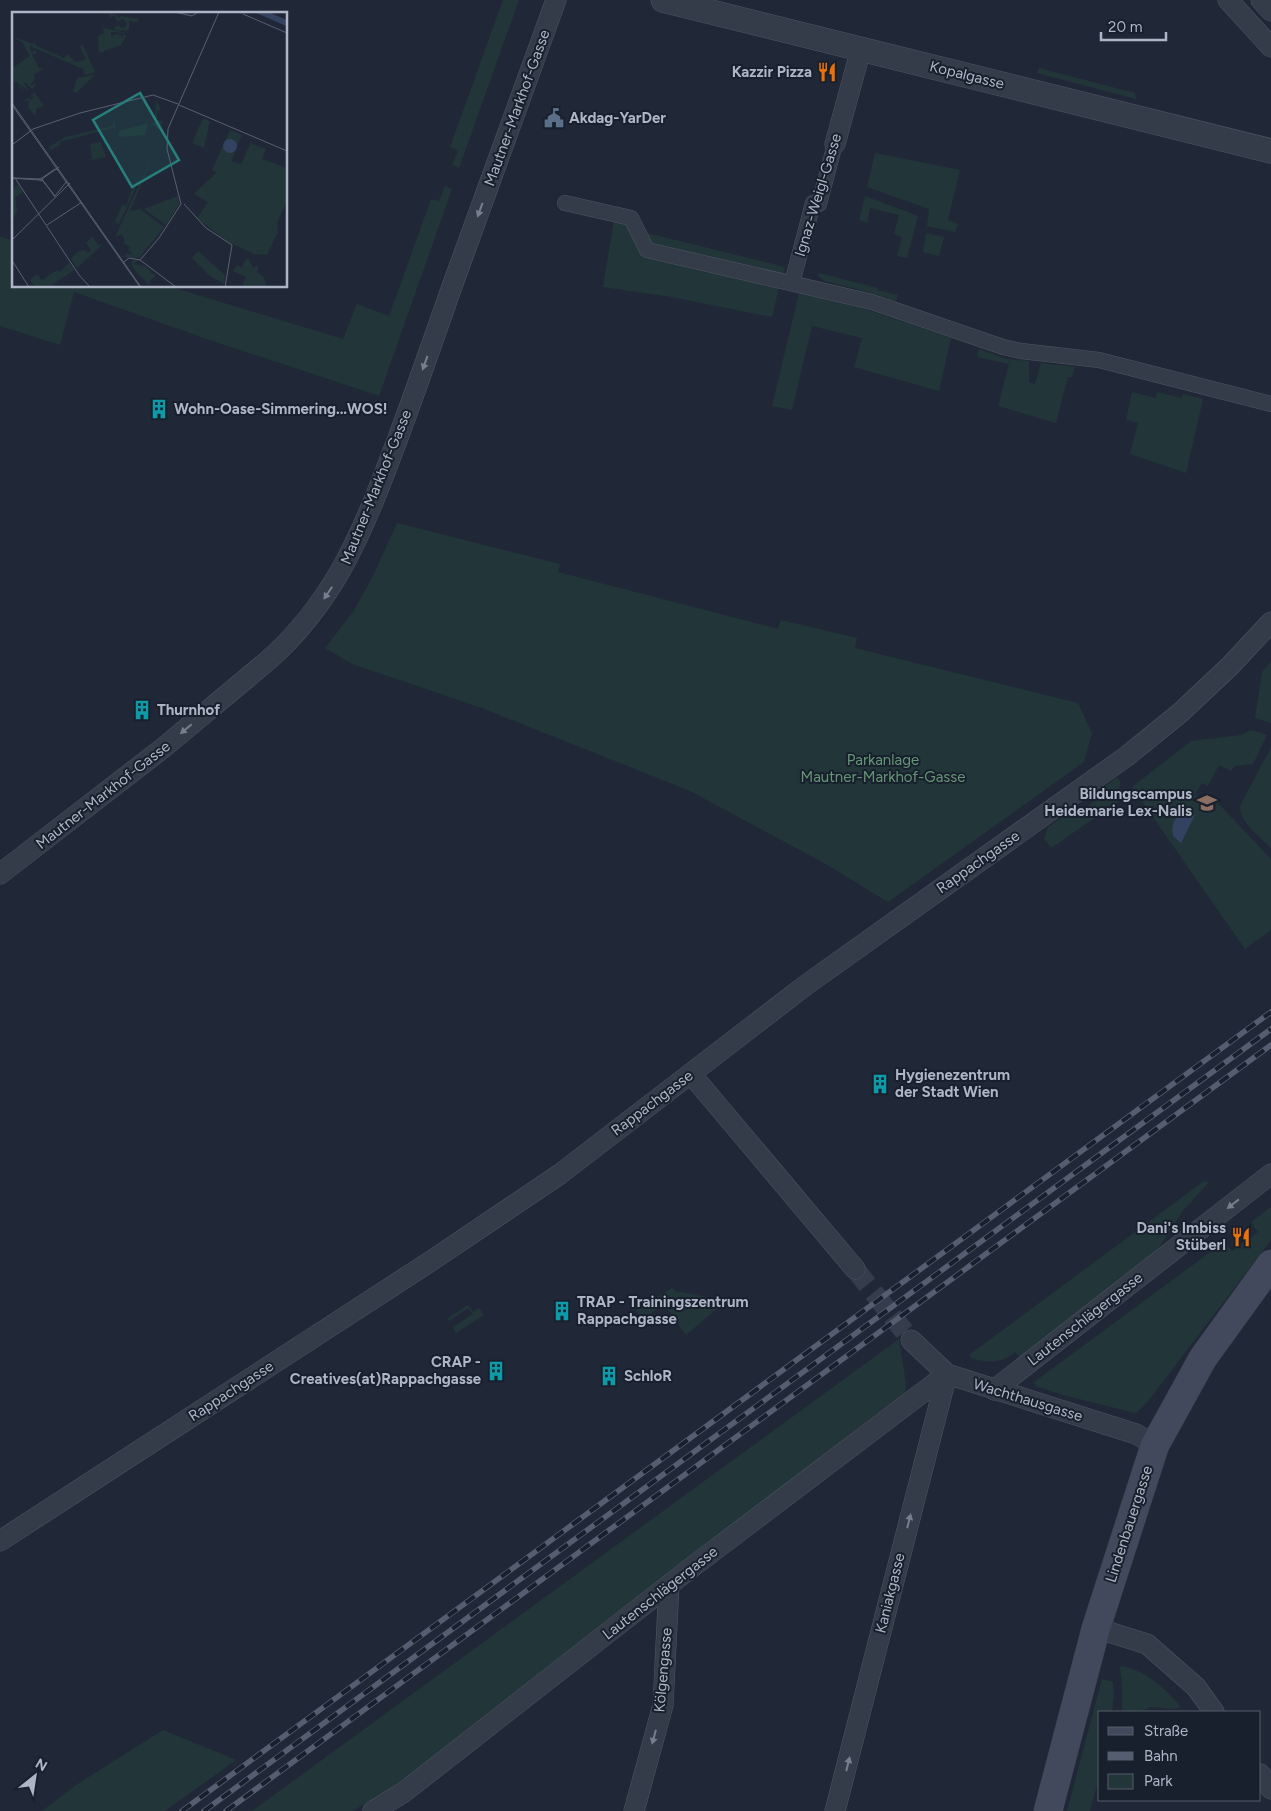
<svg xmlns="http://www.w3.org/2000/svg" width="1271" height="1811" font-family="Figtree,sans-serif">
<style>
.green{fill:#223539}
.water{fill:#334260}
.lines{fill:none;stroke-linecap:round;stroke-linejoin:round}
.minor-tunnel{stroke:#353d4d;stroke-width:20;stroke-dasharray:20 10;stroke-linecap:butt}
.pedestrian-casing{stroke:#4e5563;stroke-width:16}
.minor-casing{stroke:#4e5563;stroke-width:21}
.tertiary-casing{stroke:#4e5563;stroke-width:25}
.secondary-casing{stroke:#3d4452;stroke-width:29}
.pedestrian{stroke:#343b49;stroke-width:15}
.minor{stroke:#343b49;stroke-width:20}
.tertiary{stroke:#343b49;stroke-width:24}
.secondary{stroke:#42495c;stroke-width:28}
.rail-casing{stroke:#555e70;stroke-width:5.5}
.rail{stroke:#19202d;stroke-width:4;stroke-dasharray:11;stroke-linecap:butt}
.oneway{fill:#777e8d}
.labels{text-anchor:middle;dominant-baseline:central;stroke-width:4;stroke-linejoin:round;paint-order:stroke}
.poi-label{font-size:15px;font-weight:bold;fill:#aeb5c5;stroke:#19202d;text-anchor:start}
.street-label{font-size:15px;fill:#aeb5c5;stroke:#19202d}
.park-label{font-size:15px;fill:#659674;stroke:#19202d}
.inset-river{fill:none;stroke:#334260;stroke-width:2.5}
.inset-road{fill:none;stroke:#596070;stroke-width:1}
.view{fill:#277f7b;fill-opacity:0.15;stroke:#277f7b;stroke-width:2.5}
.inset-edge{fill:none;stroke:#aeb5c5;stroke-width:2.5}
</style>
<rect width="100%" height="100%" fill="#202838"/>
<path class="green" d="M 503,0 L 519,0 L 459,168 L 452,165 L 458,150 L 450,147 Z
M 1039,68 L 1135,93 L 1136,99 L 1037,73 Z
M 875,153 L 960,170 L 948,220 L 958,224 L 955,232 L 927,226 L 929,209 L 867,187 Z
M 445,186 L 452,189 L 379,396 L 204,338 L 74,292 L 60,345 L 0,326 L 0,237 L 14,241 L 14,286 L 168,286 L 343,339 L 357,304 L 389,316 L 431,199 L 439,201 Z
M 865,196 L 918,216 L 907,258 L 897,256 L 902,237 L 894,234 L 899,215 L 870,208 L 867,223 L 859,220 Z
M 614,221 L 628,222 L 641,246 L 640,252 L 779,287 L 772,317 L 672,297 L 603,287 Z
M 643,232 L 785,267 L 783,274 L 651,247 Z
M 926,233 L 944,237 L 939,256 L 923,252 Z
M 819,273 L 878,288 L 877,290 L 898,295 L 896,301 L 868,292 L 824,281 L 818,275 Z
M 799,293 L 862,308 L 951,338 L 939,391 L 854,367 L 862,338 L 812,326 L 792,410 L 772,406 Z
M 979,349 L 1007,359 L 1029,361 L 1029,382 L 1035,384 L 1041,363 L 1075,367 L 1072,377 L 1068,377 L 1056,423 L 998,406 L 1009,364 L 977,357 Z
M 1132,392 L 1156,398 L 1157,392 L 1182,398 L 1183,394 L 1203,399 L 1186,473 L 1130,454 L 1138,423 L 1126,420 Z
M 397,523 L 560,564 L 558,572 L 778,629 L 781,620 L 857,638 L 855,648 L 1078,703 L 1092,733 L 1084,762 L 888,902 L 824,863 L 690,791 L 482,708 L 352,664 L 325,648 L 353,612 L 372,578 Z
M 1271,662 L 1271,723 L 1255,718 L 1262,672 Z
M 1251,730 L 1267,735 L 1253,764 L 1235,766 L 1231,771 L 1219,765 L 1208,786 L 1202,783 L 1195,795 L 1214,806 L 1217,802 L 1271,859 L 1271,930 L 1245,949 L 1132,787 L 1191,741 L 1241,735 Z
M 1271,747 L 1271,848 C 1260,837 1240,823 1240,806 Z
M 1117,777 L 1120,782 L 1118,802 L 1051,848 L 1044,838 L 1048,827 L 1067,814 L 1072,818 L 1105,793 L 1103,788 Z
M 1204,1181 L 1209,1182 L 1182,1212 L 1157,1251 L 1148,1262 L 1020,1357 L 1015,1352 C 1000,1364 988,1363 971,1358 L 969,1355 Z
M 1271,1207 L 1271,1240 L 1149,1400 L 1137,1412 L 1135,1413 L 1063,1395 L 1036,1386 L 1034,1382 L 1224,1242 L 1232,1251 L 1258,1232 L 1251,1222 Z
M 672,1288 L 676,1291 L 726,1301 L 686,1335 L 664,1304 L 642,1320 L 636,1310 Z
M 468,1305 L 473,1312 L 479,1308 L 484,1315 L 456,1333 L 453,1327 L 473,1314 L 468,1308 L 449,1321 L 448,1318 Z
M 899,1339 L 906,1384 L 905,1394 L 876,1414 L 400,1782 L 353,1811 L 252,1811 Z
M 1123,1666 C 1147,1672 1164,1687 1180,1706 L 1175,1709 L 1151,1707 L 1139,1712 L 1122,1712 L 1122,1685 L 1120,1667 Z
M 1102,1679 L 1113,1682 L 1114,1695 L 1112,1712 L 1100,1712 L 1100,1774 L 1090,1811 L 1067,1811 Z
M 163,1730 L 236,1760 L 165,1811 L 42,1811 L 76,1785 Z"/>
<path class="water" d="M 1183,813 L 1195,815 L 1181,843 L 1173,836 C 1171,825 1173,819 1183,813 Z"/>
<g class="lines">
<path class="minor-tunnel" d="M 855,1269 L 911,1340"/>
<defs>
<path id="pedestrian" d="M 565,203 L 631,218 L 647,250 L 872,302 L 1003,347 L 1021,351 L 1099,360 L 1271,404
M 792,283 L 813,203 L 819,204 L 835,144"/>
<path id="minor" d="M 1228,0 L 1271,47
M 1261,0 L 1271,11
M 835,144 L 861,49
M 0,874 L 163,748 L 265,663 C 338,600 365,525 398,438 C 416,389 433,341 450,292 C 485,194 521,97 556,0
M 691,1074 L 855,1269
M 911,1340 L 947,1374 L 1136,1434 L 1155,1445
M 994,1390 L 1271,1174
M 0,1541 L 431,1261 L 560,1174 L 806,985 L 1127,756 L 1180,713 L 1230,666 L 1271,622
M 1096,1628 L 1147,1644 L 1196,1687 L 1214,1712
M 1260,1774 L 1271,1789
M 373,1811 L 404,1792 L 687,1571 L 947,1374
M 634,1811 L 663,1705 L 669,1585
M 835,1811 L 947,1374"/>
<path id="tertiary" d="M 663,0 L 1271,151"/>
<path id="secondary" d="M 1048,1811 L 1096,1628 L 1155,1445 L 1203,1358 L 1271,1264"/>
</defs>
<use href="#pedestrian" class="pedestrian-casing"/>
<use href="#minor" class="minor-casing"/>
<use href="#tertiary" class="tertiary-casing"/>
<use href="#secondary" class="secondary-casing"/>
<use href="#pedestrian" class="pedestrian"/>
<use href="#minor" class="minor"/>
<use href="#tertiary" class="tertiary"/>
<use href="#secondary" class="secondary"/>
<defs>
<path id="rail" d="M 182,1811 L 1271,1012
M 204,1811 L 1271,1029
M 226,1811 L 1271,1045"/>
</defs>
<use href="#rail" class="rail-casing"/>
<use href="#rail" class="rail"/>
</g>
<defs><path id="oneway-solid" d="M-6-.8H1V-3.2L6.5 0L1 3.2V.8H-6Z" transform="scale(1.25)"/></defs>
<g class="oneway">
<use href="#oneway-solid" transform="translate(480 210) rotate(110)"/>
<use href="#oneway-solid" transform="translate(425 363) rotate(110)"/>
<use href="#oneway-solid" transform="translate(328 593) rotate(124)"/>
<use href="#oneway-solid" transform="translate(186 729) rotate(140)"/>
<use href="#oneway-solid" transform="translate(1233 1204) rotate(142)"/>
<use href="#oneway-solid" transform="translate(909 1521) rotate(-76)"/>
<use href="#oneway-solid" transform="translate(654 1737) rotate(105)"/>
<use href="#oneway-solid" transform="translate(848 1764) rotate(-76)"/>
</g>
<defs>
<symbol id="restaurant-bare" viewBox="-9 -9 18 18"><path d="M-5-6h1v4h1v-4h1v4h1v-4h1v5L-1.5 .5V6h-2V.5L-5-1ZM5-6V6H3V1.5H1.5Q1.5-4 5-6Z" fill="#e8710a" stroke="#19202d" stroke-width="2.5" paint-order="stroke"/></symbol>
<symbol id="civic-bare" viewBox="-9 -9 18 18"><path d="M-.6-6.5H3V-4.5H.6V-3L4-1V1h2V6H-6V1h2V-1L-.6-3ZM-1.2 2.5V6h2.4V2.5Z" fill="#5c6f8a" stroke="#19202d" stroke-width="2.5" paint-order="stroke"/></symbol>
<symbol id="building-bare" viewBox="-9 -9 18 18"><path d="M-4-6H4V6H1V3H-1V6H-4ZM-2.5-4.3h1.7v1.8h-1.7ZM.8-4.3h1.7v1.8H.8ZM-2.5-1h1.7V.8h-1.7ZM.8-1h1.7V.8H.8Z" fill="#0f9aa8" stroke="#19202d" stroke-width="2.5" paint-order="stroke"/></symbol>
<symbol id="school-bare" viewBox="-9 -9 18 18"><path d="M0-5L7-2L0 1L-7-2ZM-4 1L0 2.5L4 1V4Q0 6-4 4Z" fill="#8d6e63" stroke="#19202d" stroke-width="2.5" paint-order="stroke"/></symbol>
</defs>
<g fill-rule="evenodd">
<use href="#restaurant-bare" x="813" y="58" width="28" height="28"/>
<use href="#civic-bare" x="540" y="104" width="28" height="28"/>
<use href="#building-bare" x="145" y="395" width="28" height="28"/>
<use href="#building-bare" x="128" y="696" width="28" height="28"/>
<use href="#school-bare" x="1193" y="789" width="28" height="28"/>
<use href="#building-bare" x="866" y="1070" width="28" height="28"/>
<use href="#restaurant-bare" x="1227" y="1223" width="28" height="28"/>
<use href="#building-bare" x="548" y="1297" width="28" height="28"/>
<use href="#building-bare" x="482" y="1357" width="28" height="28"/>
<use href="#building-bare" x="595" y="1362" width="28" height="28"/>
</g>
<g class="labels">
<g class="poi-label">
<text x="812" y="72" text-anchor="end">Kazzir Pizza</text>
<text x="569" y="118">Akdag-YarDer</text>
<text x="174" y="409">Wohn-Oase-Simmering...WOS!</text>
<text x="157" y="710">Thurnhof</text>
<text x="1192" y="794" text-anchor="end">Bildungscampus<tspan x="1192" dy="17">Heidemarie Lex-Nalis</tspan></text>
<text x="895" y="1075">Hygienezentrum<tspan x="895" dy="17">der Stadt Wien</tspan></text>
<text x="1226" y="1228" text-anchor="end">Dani's Imbiss<tspan x="1226" dy="17">Stüberl</tspan></text>
<text x="577" y="1302">TRAP - Trainingszentrum<tspan x="577" dy="17">Rappachgasse</tspan></text>
<text x="481" y="1362" text-anchor="end">CRAP -<tspan x="481" dy="17">Creatives(at)Rappachgasse</tspan></text>
<text x="624" y="1376">SchloR</text>
</g>
<g class="street-label">
<text transform="translate(967 75) rotate(14)">Kopalgasse</text>
<text transform="translate(517 108) rotate(-70)">Mautner-Markhof-Gasse</text>
<text transform="translate(818 195) rotate(-73)">Ignaz-Weigl-Gasse</text>
<text transform="translate(376 487) rotate(-68)">Mautner-Markhof-Gasse</text>
<text transform="translate(103 795) rotate(-38)">Mautner-Markhof-Gasse</text>
<text transform="translate(978 862) rotate(-35)">Rappachgasse</text>
<text transform="translate(652 1103) rotate(-37)">Rappachgasse</text>
<text transform="translate(1085 1319) rotate(-38)">Lautenschlägergasse</text>
<text transform="translate(231 1391) rotate(-33)">Rappachgasse</text>
<text transform="translate(1028 1400) rotate(17)">Wachthausgasse</text>
<text transform="translate(1129 1524) rotate(-72)">Lindenbauergasse</text>
<text transform="translate(660 1593) rotate(-38)">Lautenschlägergasse</text>
<text transform="translate(890 1593) rotate(-76)">Kaniakgasse</text>
<text transform="translate(663 1670) rotate(-85)">Kölgengasse</text>
</g>
<g class="park-label">
<text x="883" y="760">Parkanlage<tspan x="883" dy="17">Mautner-Markhof-Gasse</tspan></text>
</g>
</g>
<g transform="translate(12 12)">
<rect width="275" height="275" fill="#202838"/>
<path d="M 98,1 L 105,3 L 106,6 L 109,4 L 126,7 L 126,10 L 117,9 L 117,17 L 113,19 L 101,17 L 105,13 L 112,17 L 115,11 L 111,7 L 105,10 L 103,3 L 96,7 L 95,15 ZM 91,16 L 116,21 L 99,20 L 99,25 L 103,22 L 109,23 L 109,27 L 112,22 L 114,24 L 109,33 L 87,41 L 86,24 L 92,21 ZM 0,24 L 21,32 L 23,29 L 23,33 L 52,46 L 56,42 L 63,50 L 74,48 L 68,34 L 71,33 L 83,60 L 73,63 L 71,57 L 18,34 L 19,40 L 23,38 L 25,42 L 20,42 L 27,56 L 32,57 L 22,62 L 23,67 L 18,73 L 25,72 L 20,77 L 11,69 L 17,80 L 8,72 L 13,83 L 5,70 L 0,68 L 0,56 L 18,44 L 11,31 ZM 83,63 L 64,81 L 61,79 L 65,66 ZM 23,81 L 32,94 L 25,96 L 23,104 L 16,95 L 18,89 L 12,89 L 16,86 L 19,88 L 22,85 L 18,84 ZM 144,87 L 149,99 L 145,98 L 145,108 L 151,109 L 147,117 L 140,113 L 138,117 L 139,113 L 143,109 ZM 102,106 L 104,115 L 48,130 L 48,133 L 38,138 L 37,135 L 53,125 L 101,114 ZM 191,106 L 198,109 L 192,136 L 180,131 ZM 136,111 L 133,123 L 107,125 L 107,119 ZM 218,118 L 230,123 L 219,149 L 229,152 L 240,128 L 240,132 L 254,137 L 250,147 L 275,156 L 275,189 L 265,211 L 266,220 L 255,243 L 242,242 L 216,230 L 185,206 L 196,190 L 182,182 L 205,160 L 200,158 ZM 89,130 L 94,145 L 74,149 L 80,147 L 78,132 ZM 143,139 L 118,199 L 128,197 L 152,215 L 127,246 L 110,245 L 108,241 L 112,245 L 114,241 L 122,243 L 117,240 L 120,240 L 116,238 L 118,235 L 111,231 L 113,230 L 110,222 L 103,225 ZM 127,168 L 110,206 L 100,222 L 106,213 L 103,209 L 111,192 L 114,194 L 122,172 ZM 6,172 L 11,180 L 3,185 L 5,198 L 0,211 L 0,179 ZM 166,184 L 167,192 L 154,213 L 132,197 ZM 80,224 L 86,233 L 91,232 L 65,256 L 59,247 L 65,240 L 73,238 L 76,241 L 79,238 L 74,231 ZM 186,239 L 213,263 L 212,272 L 198,264 L 180,246 ZM 236,246 L 241,256 L 246,253 L 245,260 L 251,264 L 254,273 L 230,275 L 234,265 L 221,259 L 225,253 L 231,256 L 231,251 ZM 121,248 L 126,248 L 122,252 L 135,255 L 134,258 L 136,256 L 139,261 L 142,258 L 139,261 L 144,263 L 137,270 L 140,275 L 126,262 L 119,252 ZM 57,250 L 62,258 L 37,275 L 23,275 L 18,268 L 25,262 L 30,268 L 45,258 L 48,260 Z" fill="#223539"/>
<path d="M 242,0 L 256,0 L 275,8 L 275,14 ZM211 134a7 7 0 1 1 14 0a7 7 0 1 1-14 0Z" fill="#334260"/>
<path class="inset-river" d="M 247,0 L 275,13"/>
<path class="inset-road" d="M 163,0 L 180,4 L 186,0M 231,2 L 275,21M 0,91 L 129,275M 0,93 L 128,275M 167,93 L 275,139M 0,133 L 21,117 L 68,101 L 141,83 L 166,92M 0,166 L 30,167M 0,166 L 27,168 L 43,157 L 47,158M 3,166 L 67,263M 30,167 L 43,185M 30,167 L 47,155M 27,168 L 31,169 L 43,184 L 55,169M 172,192 L 194,216 L 220,233 L 213,275M 35,213 L 70,190M 0,228 L 58,171M 128,248 L 147,226 L 169,192 L 155,137 L 156,117 L 207,0M 1,250 L 17,275M 112,250 L 117,246 L 128,248 L 164,275M 67,263 L 78,275"/>
<path class="view" d="M 128,81 L 167,148 L 120,175 L 81,108 Z"/>
<rect width="275" height="275" class="inset-edge"/>
</g>
<rect x="1098" y="1711" width="162" height="90" fill="#19202d" stroke="#555c6a"/>
<rect x="1108" y="1727" width="25" height="8" fill="#42495c" stroke="#555c6a"/>
<text x="1144" y="1736" font-size="15" fill="#aeb5c5">Straße</text>
<rect x="1108" y="1752" width="25" height="8" fill="#555e70" stroke="#555c6a"/>
<text x="1144" y="1761" font-size="15" fill="#aeb5c5">Bahn</text>
<rect x="1108" y="1774" width="25" height="15" fill="#223539" stroke="#555c6a"/>
<text x="1144" y="1786" font-size="15" fill="#aeb5c5">Park</text>
<g transform="translate(35 1776) rotate(30)" stroke="#19202d" stroke-width="4" paint-order="stroke">
<path d="M0-4L9 19L0 12L-9 19Z" fill="#aeb5c5"/>
<text y="-8" font-size="14" font-weight="bold" text-anchor="middle" fill="#aeb5c5">N</text>
</g>
<path d="M1101 32v8h65v-8" fill="none" stroke="#aeb5c5" stroke-width="2.5"/>
<text x="1108" y="32" font-size="15" fill="#aeb5c5" stroke="#19202d" stroke-width="4" paint-order="stroke">20 m</text>
</svg>
